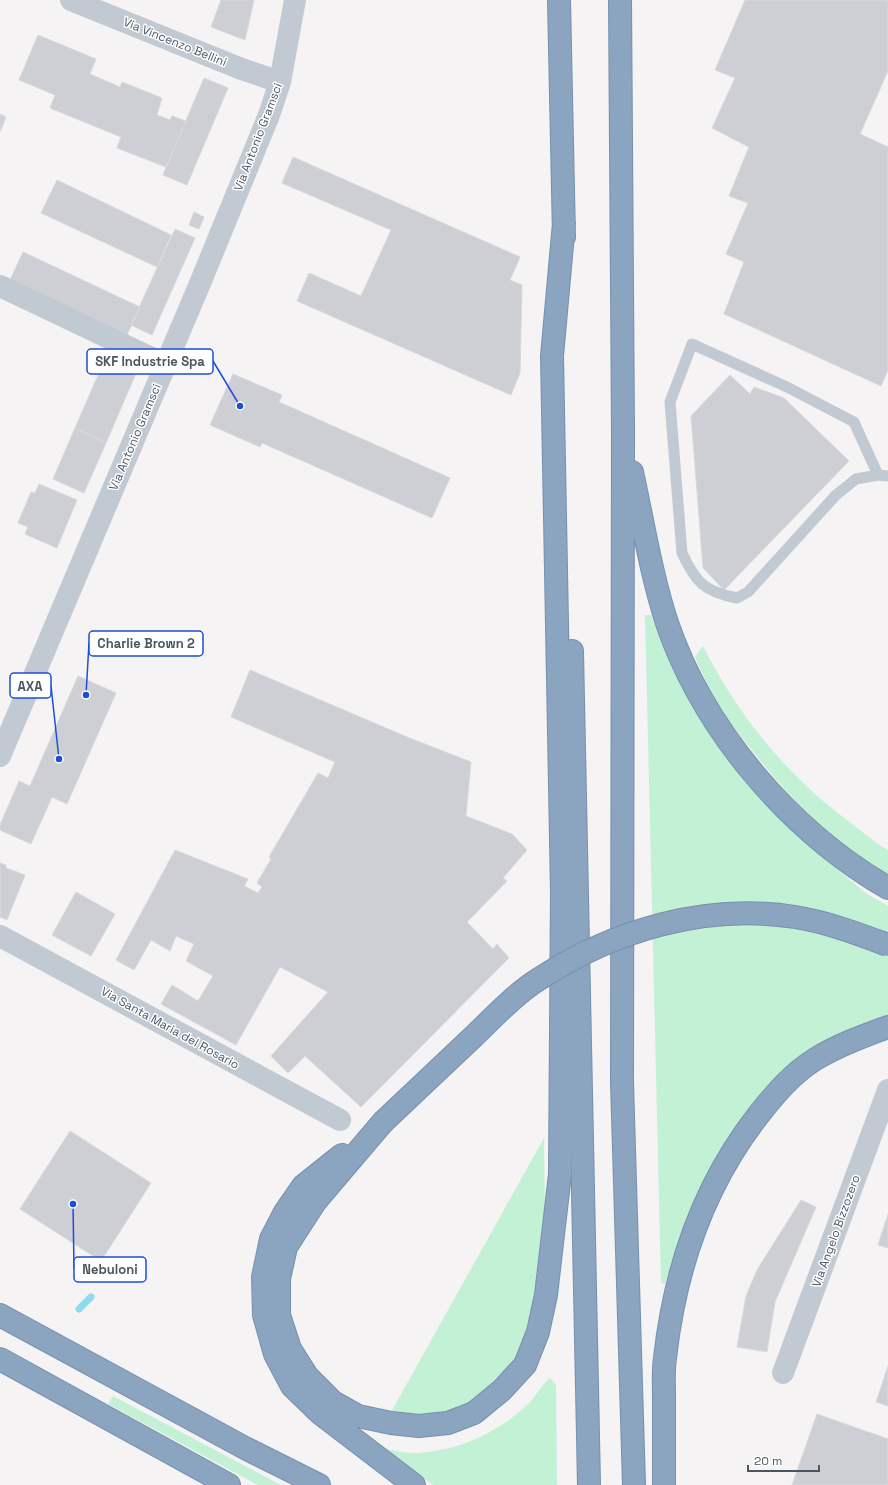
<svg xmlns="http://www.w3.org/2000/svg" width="888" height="1485" font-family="'Space Grotesk',sans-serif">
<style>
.green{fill:#c3f1d5}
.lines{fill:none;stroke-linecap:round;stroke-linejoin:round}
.stream{stroke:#90daee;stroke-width:7}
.building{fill:#cdcfd5;stroke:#d7d9de}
.highway-casing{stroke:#7690ad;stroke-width:24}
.lane{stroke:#c1cad2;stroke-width:11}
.street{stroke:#c1cad2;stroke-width:22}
.highway{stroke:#8ba5c1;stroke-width:22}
.highway-bridge-casing{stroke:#7690ad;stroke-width:24;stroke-linecap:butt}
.highway-bridge{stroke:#8ba5c1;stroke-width:22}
.labels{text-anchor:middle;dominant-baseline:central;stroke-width:3;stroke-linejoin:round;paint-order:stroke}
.street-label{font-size:12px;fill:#4a5661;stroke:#fff}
.leader{fill:none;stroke:#1d4ed8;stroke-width:1.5}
.callout-dot{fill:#1d4ed8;stroke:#fff;stroke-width:1.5}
.callout{fill:#fff;stroke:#1d4ed8;stroke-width:1.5}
.callout-label{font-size:13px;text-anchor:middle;font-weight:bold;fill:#4a5661}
</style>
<rect width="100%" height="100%" fill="#f5f3f3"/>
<path class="green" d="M 645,615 L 651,615 L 674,669 L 702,717 L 771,808 L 814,850 L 867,894 L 888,906 L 888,1018 L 827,1045 L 703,1183 L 682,1231 L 665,1284 L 661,1283 Z
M 703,646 C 739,717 787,776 851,823 C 863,832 875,843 888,850 L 888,876 C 836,848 792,800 755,754 C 741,736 725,718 714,698 C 707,684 701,670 695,657 Z
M 544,1138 L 546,1301 L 542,1332 L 470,1414 L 385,1423 Z
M 550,1378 L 556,1385 L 557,1485 L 433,1485 L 384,1449 C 395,1450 407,1454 417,1453 C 461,1450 498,1433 529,1403 C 537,1395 541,1385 550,1378 Z
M 113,1396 L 281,1485 L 258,1485 L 108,1404 Z"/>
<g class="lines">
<path class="stream" d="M 79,1309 L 91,1297"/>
</g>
<path class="building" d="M 221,0 L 254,0 L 245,40 L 211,27 Z
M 745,0 L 888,0 L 888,71 L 860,134 L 888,147 L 888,370 L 881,386 L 724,314 L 744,262 L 726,254 L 748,203 L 729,196 L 749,147 L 712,128 L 735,78 L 715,70 Z
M 38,35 L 96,59 L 90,74 L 120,87 L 122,82 L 162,98 L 157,115 L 170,120 L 172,116 L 186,121 L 166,167 L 117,148 L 121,137 L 50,108 L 55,95 L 19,80 Z
M 204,78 L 228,88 L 187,185 L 163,175 Z
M 0,114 L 6,117 L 0,132 Z
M 293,157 L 520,257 L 510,280 L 522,285 L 520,373 L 511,395 L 297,301 L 309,273 L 361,296 L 391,230 L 282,183 Z
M 57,180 L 171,235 L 157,267 L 41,213 Z
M 194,212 L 204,217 L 199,229 L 189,225 Z
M 175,229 L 195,238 L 152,335 L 131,325 Z
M 23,252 L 140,307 L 126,337 L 9,282 Z
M 106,357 L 137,371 L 106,443 L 75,428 Z
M 233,374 L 282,395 L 279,402 L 450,478 L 432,518 L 262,443 L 260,447 L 210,425 Z
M 730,375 L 750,394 L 754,387 L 784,398 L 849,461 L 724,590 L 703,568 L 691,416 Z
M 75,428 L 106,443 L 84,493 L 53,479 Z
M 39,484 L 77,500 L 57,548 L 25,534 L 28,527 L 18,523 L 31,492 L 35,493 Z
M 250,670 L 407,737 L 471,762 L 466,816 L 512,834 L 527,850 L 503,878 L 507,881 L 467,922 L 493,949 L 497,944 L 509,958 L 361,1107 L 305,1056 L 288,1073 L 271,1056 L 328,992 L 280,967 L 236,1045 L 161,1004 L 172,985 L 198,1001 L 213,976 L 186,961 L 194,944 L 176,936 L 170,951 L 151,940 L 134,970 L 116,960 L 175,850 L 248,879 L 244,886 L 258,893 L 262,887 L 257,883 L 271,859 L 269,857 L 318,773 L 328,778 L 335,762 L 231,717 Z
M 78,676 L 116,693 L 67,804 L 52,797 L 31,844 L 0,830 L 0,825 L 19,781 L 30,786 Z
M 0,863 L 6,865 L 6,868 L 25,875 L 7,920 L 0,917 Z
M 76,892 L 115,914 L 91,956 L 52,935 Z
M 70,1131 L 151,1183 L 101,1261 L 20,1209 Z
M 801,1200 L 816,1207 L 775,1302 L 767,1352 L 737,1347 L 746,1296 L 757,1270 Z
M 888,1214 L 888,1248 L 878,1245 Z
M 888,1366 L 888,1406 L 876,1402 Z
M 817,1414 L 888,1439 L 888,1485 L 792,1485 Z"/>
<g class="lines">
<defs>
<path id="highway" d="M 559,0 L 564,237
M 620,0 L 623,430 L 622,1082 L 634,1485
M 632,472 C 643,522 651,574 667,623 C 704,731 790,831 888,888
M 572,651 L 589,1485
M 383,1122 L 315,1202 L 286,1247 L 279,1279 L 279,1315 L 290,1349 L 307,1376 L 333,1402 L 358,1416 L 391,1423 L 419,1426 L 448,1423 L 474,1413 L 502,1390 L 525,1365 L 538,1332 L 546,1295 L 560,1174 L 562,892 L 552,356 L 564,223
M 342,1155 L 303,1186 L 285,1212 L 271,1239 L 263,1277 L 264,1315 L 275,1354 L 292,1386 L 321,1414 L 414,1485
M 0,1315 L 245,1448 L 319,1485
M 0,1359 L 229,1485
M 664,1485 C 664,1456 664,1427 664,1397 C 664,1384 663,1371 665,1358 C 675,1268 703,1185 760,1113 C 776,1093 792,1074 814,1060 C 836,1046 863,1036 888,1027"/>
</defs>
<use href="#highway" class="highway-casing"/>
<path class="lane" d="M 878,475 L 854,422 L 787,387 L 692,344 L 670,402 L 682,553 C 696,583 705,592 737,598 L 748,592 L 836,495 L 856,479 L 878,475 L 888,476"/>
<path class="street" d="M 71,0 L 239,68 L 280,82
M 0,286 L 166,365
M 0,756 L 201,281 L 269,115 L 280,82 L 295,0
M 0,936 L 340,1120
M 783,1373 L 888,1090"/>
<use href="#highway" class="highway"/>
<defs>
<path id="highway-bridge" d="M 383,1122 C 413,1094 443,1065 473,1037 C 494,1017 515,994 539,979 C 614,930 706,903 795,917 C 827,922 858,934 888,945"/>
</defs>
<use href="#highway-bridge" class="highway-bridge-casing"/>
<use href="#highway-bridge" class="highway-bridge"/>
</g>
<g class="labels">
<g class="street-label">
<text transform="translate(175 42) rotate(22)">Via Vincenzo Bellini</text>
<text transform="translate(258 137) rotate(-69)">Via Antonio Gramsci</text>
<text transform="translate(135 437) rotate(-67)">Via Antonio Gramsci</text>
<text transform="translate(170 1028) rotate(29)">Via Santa Maria del Rosario</text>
<text transform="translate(836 1231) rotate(-70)">Via Angelo Bizzozero</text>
</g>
</g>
<path class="leader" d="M240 406L213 361M86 695L89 643M59 759L51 686M73 1204L74 1269"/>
<g class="callout-dot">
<circle cx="240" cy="406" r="4"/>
<circle cx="86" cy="695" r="4"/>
<circle cx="59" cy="759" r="4"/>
<circle cx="73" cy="1204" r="4"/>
</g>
<g class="callout">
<rect x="87" y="349" width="126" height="25" rx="4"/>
<rect x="89" y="631" width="114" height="25" rx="4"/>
<rect x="10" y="673" width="41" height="25" rx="4"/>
<rect x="74" y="1257" width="72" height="25" rx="4"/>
</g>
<g class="callout-label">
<text x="150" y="366">SKF Industrie Spa</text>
<text x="146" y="648">Charlie Brown 2</text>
<text x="30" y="691">AXA</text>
<text x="110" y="1274">Nebuloni</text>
</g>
<path d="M748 1465v6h71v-6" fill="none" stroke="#4a5661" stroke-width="2"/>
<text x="754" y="1465" font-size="12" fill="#4a5661" stroke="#ffffff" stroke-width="3" paint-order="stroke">20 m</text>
</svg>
